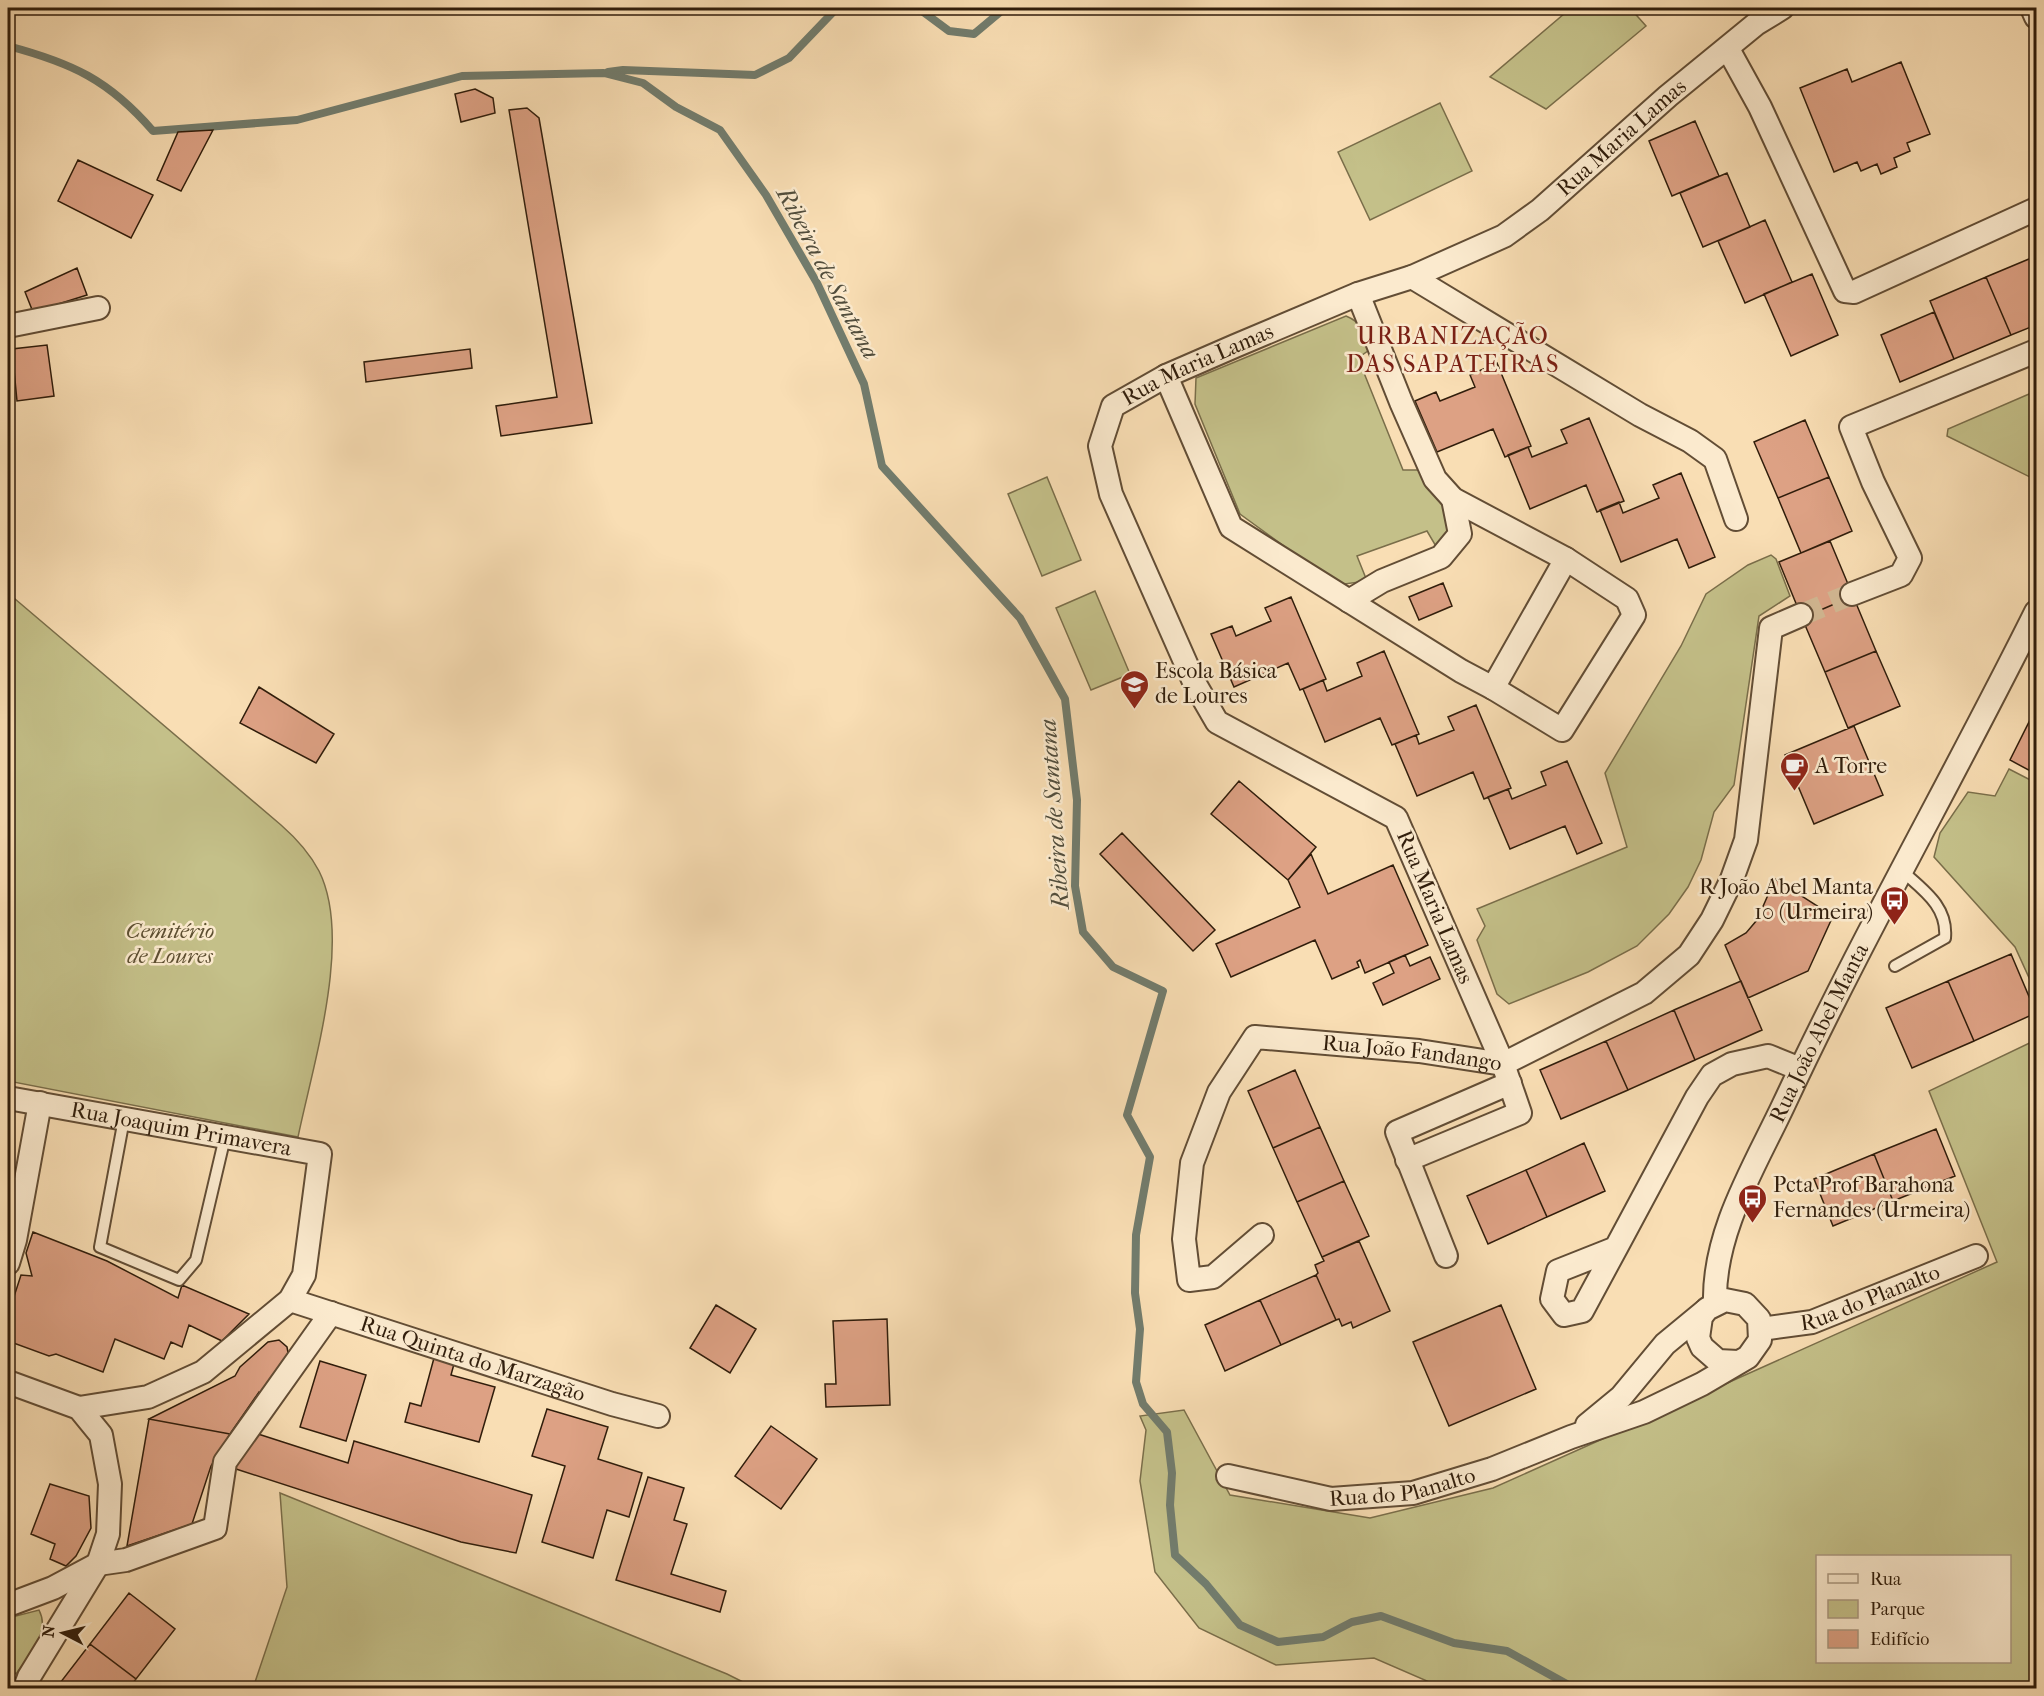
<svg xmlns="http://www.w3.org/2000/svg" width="2044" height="1696" font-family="'IM FELL French Canon',serif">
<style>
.green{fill:#c4c089;stroke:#7a6e4a;stroke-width:1.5;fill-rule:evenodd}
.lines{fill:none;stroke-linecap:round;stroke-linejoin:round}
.stream{stroke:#727c6d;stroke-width:8}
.building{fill:#dda184;stroke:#301d0b;stroke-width:1.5}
.street-tunnel{stroke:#d1b792;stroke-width:22;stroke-dasharray:22 11;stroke-linecap:butt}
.lane-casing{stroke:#624d35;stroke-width:14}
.street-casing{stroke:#624d35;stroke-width:26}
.lane{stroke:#fbeace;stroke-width:10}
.street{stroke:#fbeace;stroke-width:22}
.labels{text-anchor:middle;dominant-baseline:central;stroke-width:5;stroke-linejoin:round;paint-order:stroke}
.street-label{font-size:22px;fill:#301d0b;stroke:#fbeace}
.poi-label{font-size:22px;fill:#301d0b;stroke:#fbeace;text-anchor:start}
.park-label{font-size:22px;font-style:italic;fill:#5c4e31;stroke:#fbeace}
.water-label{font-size:24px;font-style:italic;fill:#514d3c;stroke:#fbeace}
.neighbourhood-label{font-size:24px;letter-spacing:1.5px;fill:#7a1f14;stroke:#fbeace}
</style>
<rect width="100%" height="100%" fill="#f9deb4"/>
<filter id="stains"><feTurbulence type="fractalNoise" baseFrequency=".00333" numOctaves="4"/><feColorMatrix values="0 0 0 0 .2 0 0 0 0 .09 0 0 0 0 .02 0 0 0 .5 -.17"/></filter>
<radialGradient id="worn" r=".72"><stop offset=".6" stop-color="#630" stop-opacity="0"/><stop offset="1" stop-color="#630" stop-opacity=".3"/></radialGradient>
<path class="green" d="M 1571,8 L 1630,8 L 1646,26 L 1546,109 L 1490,77 Z
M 1440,103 L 1472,171 L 1370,220 L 1338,152 Z
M 1346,316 C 1361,322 1366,333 1372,348 L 1358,358 L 1403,470 L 1424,470 C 1436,485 1457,517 1447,538 C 1445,541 1440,545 1437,548 L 1427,531 L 1357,556 L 1367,581 L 1337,585 L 1240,514 L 1195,404 L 1196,378 Z
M 2036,391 L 2036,480 L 1947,436 L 1948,429 Z
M 1047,477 L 1081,560 L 1042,576 L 1008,494 Z
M 1771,555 L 1776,559 L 1790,596 L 1759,616 L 1734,785 L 1714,812 L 1701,860 L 1688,887 L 1669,914 L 1637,946 L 1588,972 L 1509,1004 L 1497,994 L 1477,940 L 1485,926 L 1477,909 L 1627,847 L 1605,773 L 1681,646 L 1706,594 L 1748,565 Z
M 1095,591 L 1130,674 L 1091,690 L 1056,608 Z
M 8,593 L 281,825 C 297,839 309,852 319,871 C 353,939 313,1064 298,1137 L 8,1081 Z
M 2009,769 L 2036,783 L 2036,993 L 2015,947 L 1934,857 L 1940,833 L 1968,792 L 1995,796 Z
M 2036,1040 L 2036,1688 L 1443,1688 L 1374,1658 L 1276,1665 L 1199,1628 L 1155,1572 L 1140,1481 L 1146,1430 L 1140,1416 L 1184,1410 L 1230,1495 L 1370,1518 L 1493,1488 L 1997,1262 L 1929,1091 ZM 1818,1556 L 2010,1556 L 2010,1662 L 1818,1662 Z
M 280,1493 L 727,1674 L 755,1688 L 253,1688 L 287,1587 Z
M 39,1610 C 51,1633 29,1655 16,1674 L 8,1667 L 8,1618 Z"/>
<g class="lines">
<path class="stream" d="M 918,8 L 949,31 L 974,34 L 1005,8
M 8,46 C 72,63 109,80 153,131 L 297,120 L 462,76 L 604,73 L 643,83 L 676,107 L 720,130 L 766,195 L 817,283 L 864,384 L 882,466 L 1020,618 L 1065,699 L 1077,800 L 1075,886 L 1083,932 L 1113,967 L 1163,991 L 1127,1115 L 1150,1157 L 1136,1235 L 1135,1293 L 1140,1329 L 1136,1382 L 1143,1404 L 1167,1432 L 1172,1473 L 1170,1505 L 1175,1555 L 1206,1584 L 1240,1625 L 1278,1642 L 1323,1637 L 1352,1622 L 1381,1616 L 1454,1643 L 1507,1651 L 1574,1688
M 608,72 L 623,70 L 755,75 L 789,58 L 837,8"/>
</g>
<path class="building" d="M 1901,62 L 1930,134 L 1907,143 L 1910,151 L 1894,158 L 1897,167 L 1881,174 L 1877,164 L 1861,171 L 1857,162 L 1834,172 L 1800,88 L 1847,69 L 1852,82 Z
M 475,89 L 493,98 L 495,113 L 461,122 L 455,94 Z
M 527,108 L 539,118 L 592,423 L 501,436 L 496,406 L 557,397 L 509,110 Z
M 1695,121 L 1719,176 L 1672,196 L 1649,141 Z
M 213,130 L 181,191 L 157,180 L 178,132 Z
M 78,160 L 153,195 L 131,238 L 58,201 Z
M 1727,173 L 1750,227 L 1703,247 L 1680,193 Z
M 1765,220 L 1792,282 L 1745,303 L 1718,241 Z
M 2036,256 L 2036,325 L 2011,335 L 1986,277 Z
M 77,268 L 87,295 L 33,312 L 25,292 Z
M 1812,274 L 1838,335 L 1791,356 L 1764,294 Z
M 1986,277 L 2011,335 L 1954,359 L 1930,301 Z
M 1934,312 L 1954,359 L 1900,382 L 1881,335 Z
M 47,345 L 54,396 L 17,401 L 12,349 Z
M 470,349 L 472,368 L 366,382 L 364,362 Z
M 1497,363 L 1531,446 L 1505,457 L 1493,429 L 1437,452 L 1415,401 L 1436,392 L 1440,401 L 1475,387 L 1470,375 Z
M 1589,418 L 1624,501 L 1597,512 L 1586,485 L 1530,509 L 1508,455 L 1528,447 L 1532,457 L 1567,443 L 1561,430 Z
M 1805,420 L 1829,477 L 1778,498 L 1754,442 Z
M 1681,473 L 1715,557 L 1689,568 L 1677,539 L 1621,562 L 1600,510 L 1619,502 L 1623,513 L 1659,498 L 1653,485 Z
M 1829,477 L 1852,531 L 1801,553 L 1778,498 Z
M 1830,541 L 1853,596 L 1802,618 L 1779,562 Z
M 1443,583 L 1452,606 L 1419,620 L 1409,597 Z
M 1853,596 L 1876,651 L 1825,672 L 1802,618 Z
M 1291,597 L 1326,679 L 1300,690 L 1288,663 L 1234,687 L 1211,634 L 1232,626 L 1236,636 L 1271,621 L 1265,608 Z
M 1384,651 L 1419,734 L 1392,745 L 1380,718 L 1325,742 L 1303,689 L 1323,680 L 1327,691 L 1362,676 L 1357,663 Z
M 1876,651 L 1900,706 L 1848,728 L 1825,672 Z
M 259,687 L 334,734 L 316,763 L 240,723 Z
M 1476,705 L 1511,788 L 1484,799 L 1473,772 L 1417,796 L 1395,744 L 1416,735 L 1419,744 L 1454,730 L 1448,717 Z
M 2036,708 L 2036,774 L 2010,760 Z
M 1854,726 L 1883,795 L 1814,824 L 1785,755 Z
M 1567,761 L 1602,843 L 1577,854 L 1565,826 L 1510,849 L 1488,797 L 1508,789 L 1512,799 L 1546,785 L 1541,772 Z
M 1239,781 L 1316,847 L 1288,880 L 1211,814 Z
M 1122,833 L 1215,930 L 1193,951 L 1100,854 Z
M 1311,854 L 1328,894 L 1393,865 L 1428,945 L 1365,973 L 1360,960 L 1357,962 L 1359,967 L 1332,979 L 1315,940 L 1231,977 L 1216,944 L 1300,907 L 1288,880 Z
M 1775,879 L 1833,916 L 1808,971 L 1748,998 L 1725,945 L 1746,933 L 1757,920 Z
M 2011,954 L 2036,1013 L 1974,1041 L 1948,981 Z
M 1405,955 L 1410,966 L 1430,957 L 1440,979 L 1383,1005 L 1373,983 L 1394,973 L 1389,962 Z
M 1741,981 L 1762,1030 L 1695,1060 L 1674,1010 Z
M 1948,981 L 1974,1041 L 1912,1068 L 1886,1008 Z
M 1674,1010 L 1695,1060 L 1628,1090 L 1606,1041 Z
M 1606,1041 L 1628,1090 L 1561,1119 L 1540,1070 Z
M 1295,1070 L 1320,1127 L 1273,1148 L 1248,1091 Z
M 1320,1127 L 1344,1181 L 1297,1202 L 1273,1148 Z
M 1936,1129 L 1955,1176 L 1893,1201 L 1874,1154 Z
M 1584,1143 L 1605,1191 L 1547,1217 L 1526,1170 Z
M 1874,1154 L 1893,1201 L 1833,1226 L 1814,1179 Z
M 1526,1170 L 1547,1217 L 1488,1244 L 1467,1196 Z
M 1344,1181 L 1369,1236 L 1322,1257 L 1297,1202 Z
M 33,1232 L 107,1261 L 178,1298 L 182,1285 L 249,1314 L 222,1341 L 189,1325 L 182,1347 L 171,1342 L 164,1359 L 115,1339 L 103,1372 L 56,1354 L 49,1356 L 8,1341 L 8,1315 L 21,1275 L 32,1276 L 26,1253 Z
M 1359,1241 L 1390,1311 L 1353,1328 L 1351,1322 L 1342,1326 L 1339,1319 L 1336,1320 L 1316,1275 L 1318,1273 L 1315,1265 L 1324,1261 L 1322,1257 Z
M 1316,1275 L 1336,1320 L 1281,1345 L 1260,1300 Z
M 1260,1300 L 1281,1345 L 1225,1371 L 1205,1325 Z
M 716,1305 L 756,1329 L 730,1373 L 690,1348 Z
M 1501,1305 L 1536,1389 L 1449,1426 L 1413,1342 Z
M 887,1319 L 890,1405 L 826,1407 L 825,1384 L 836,1384 L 833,1321 Z
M 279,1340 L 287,1347 L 289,1358 L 266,1398 L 259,1392 L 230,1434 L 149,1419 L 235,1376 L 240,1367 L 268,1342 Z
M 434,1358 L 454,1364 L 451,1375 L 495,1387 L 479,1442 L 405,1422 L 410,1403 L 421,1406 Z
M 320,1361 L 366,1375 L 346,1441 L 300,1427 Z
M 547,1409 L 608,1427 L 598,1459 L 642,1473 L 629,1517 L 607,1510 L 593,1558 L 542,1542 L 565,1466 L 532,1456 Z
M 149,1419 L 230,1434 L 211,1466 L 192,1524 L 127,1546 Z
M 771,1426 L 817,1459 L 781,1509 L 735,1476 Z
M 255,1433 L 348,1463 L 354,1441 L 532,1495 L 516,1553 L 461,1542 L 230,1467 Z
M 648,1477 L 684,1488 L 674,1520 L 687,1524 L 671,1574 L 726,1591 L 720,1612 L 616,1580 Z
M 50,1484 L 89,1496 L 91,1528 L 76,1556 L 66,1566 L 50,1559 L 55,1544 L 31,1534 Z
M 129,1593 L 175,1629 L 136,1679 L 90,1644 Z
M 90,1644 L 136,1679 L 129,1688 L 67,1688 L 60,1683 Z"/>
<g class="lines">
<path class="street-tunnel" d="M 1801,615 L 1852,594"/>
<defs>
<path id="lane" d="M 1895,966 L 1945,938 C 1948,906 1923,890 1901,870
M 124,1119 L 100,1247 L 179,1280 L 196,1260 L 225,1137"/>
<g id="street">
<path d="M 2032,8 L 2036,17"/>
<path d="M 1728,49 L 1760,107 L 1845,291 L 1854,292 L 2036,209"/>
<path d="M 1412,277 L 1640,415 L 1690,441 L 1715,459 L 1736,519"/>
<path d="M 8,326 L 98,308"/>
<path d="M 1166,376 L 1231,527 L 1461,671 L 1493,688 L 1566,559 L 1453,499 L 1435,479 L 1401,402 L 1358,294"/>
<path d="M 1852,594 L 1901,575 L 1910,558 L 1873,482 L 1851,427 L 2036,351"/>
<path d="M 1349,601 L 1382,581 L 1441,557 L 1460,534 L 1453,499"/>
<path d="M 1493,688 L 1562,730 L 1634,615 L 1627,599 L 1566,559"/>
<path id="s1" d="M 8,1098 L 320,1154 L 304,1275 L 290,1300 L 203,1372 L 148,1397 L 79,1408"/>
<path id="s2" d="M 1407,1160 L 1520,1113 L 1503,1064 L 1396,818 L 1217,722 L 1195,684 L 1111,494 L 1100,446 L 1113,406 L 1166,376 L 1235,346 L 1358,294 L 1412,277 L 1504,236 L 1540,210 L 1668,96 L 1756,24 L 1782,8"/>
<path id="s3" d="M 1262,1235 L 1213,1277 L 1189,1280 L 1184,1239 L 1192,1163 L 1219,1092 L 1255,1037 L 1419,1051 L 1503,1064 L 1644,993 L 1689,955 L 1712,920 L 1732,879 L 1746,840 L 1771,628 L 1801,615"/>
<path d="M 1616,1248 L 1582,1311 L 1564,1315 L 1552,1299 L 1558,1271 L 1616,1248 L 1697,1097 L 1712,1075 L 1732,1064 L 1768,1056 L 1800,1069"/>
<path d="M 1446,1256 L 1397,1132 L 1510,1083"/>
<path d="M 8,1263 L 15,1240 L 40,1103"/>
<path id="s4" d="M 290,1300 L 612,1404 L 658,1416"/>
<path id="s5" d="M 1715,1303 C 1713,1232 1755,1166 1784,1104 C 1862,937 1954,777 2036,612"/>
<path id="s6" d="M 1761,1329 L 1812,1322 L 1976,1256"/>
<path d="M 8,1382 L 79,1408 L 101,1435 L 110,1484 L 108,1534 L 98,1564 L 29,1677 L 25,1688"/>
<path d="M 1587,1425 L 1621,1397 L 1665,1344 L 1705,1311"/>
<path id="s7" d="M 1228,1476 L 1331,1499 L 1413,1493 L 1492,1469 L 1571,1437 L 1644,1412 L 1702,1384 L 1748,1357 L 1760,1340 L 1759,1319 L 1745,1304 L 1725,1300 L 1707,1309 L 1701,1317 L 1698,1338 L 1702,1347 L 1718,1361 L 1738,1362"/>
<path d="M 8,1605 L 53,1588 L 98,1564 L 126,1560 L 215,1528 L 225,1462 L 331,1313"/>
</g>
</defs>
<use href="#lane" class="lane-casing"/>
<use href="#street" class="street-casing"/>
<use href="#lane" class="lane"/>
<use href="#street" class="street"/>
</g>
<defs>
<symbol id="school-pin" viewBox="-11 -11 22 30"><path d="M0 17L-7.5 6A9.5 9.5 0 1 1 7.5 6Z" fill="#8f2418" stroke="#fbeace"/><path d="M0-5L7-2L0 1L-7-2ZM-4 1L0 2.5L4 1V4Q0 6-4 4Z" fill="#fff"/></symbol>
<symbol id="cafe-pin" viewBox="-11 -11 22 30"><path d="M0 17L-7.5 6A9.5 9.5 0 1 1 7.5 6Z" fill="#8f2418" stroke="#fbeace"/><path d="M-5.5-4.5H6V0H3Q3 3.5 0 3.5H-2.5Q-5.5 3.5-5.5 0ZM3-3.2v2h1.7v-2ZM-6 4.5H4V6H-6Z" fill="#fff"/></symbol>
<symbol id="bus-pin" viewBox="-11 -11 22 30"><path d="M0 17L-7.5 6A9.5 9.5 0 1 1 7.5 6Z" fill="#8f2418" stroke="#fbeace"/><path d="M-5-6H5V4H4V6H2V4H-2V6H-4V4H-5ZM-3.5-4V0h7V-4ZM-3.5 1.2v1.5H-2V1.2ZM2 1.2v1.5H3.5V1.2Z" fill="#fff"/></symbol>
</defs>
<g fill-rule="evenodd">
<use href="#school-pin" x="1118" y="668" width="33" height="45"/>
<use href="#cafe-pin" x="1778" y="750" width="33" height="45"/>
<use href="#bus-pin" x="1878" y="884" width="33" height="45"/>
<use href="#bus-pin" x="1736" y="1182" width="33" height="45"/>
</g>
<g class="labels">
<g class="street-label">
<text stroke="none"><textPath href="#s2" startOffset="1569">Rua Maria Lamas</textPath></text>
<text stroke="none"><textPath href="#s2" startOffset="1083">Rua Maria Lamas</textPath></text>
<text transform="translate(1435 907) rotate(67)">Rua Maria Lamas</text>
<text stroke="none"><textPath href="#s5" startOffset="292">Rua João Abel Manta</textPath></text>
<text stroke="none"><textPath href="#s3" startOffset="506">Rua João Fandango</textPath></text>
<text stroke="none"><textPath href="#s1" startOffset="176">Rua Joaquim Primavera</textPath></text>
<text stroke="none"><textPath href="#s6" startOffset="114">Rua do Planalto</textPath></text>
<text stroke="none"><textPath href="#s4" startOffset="192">Rua Quinta do Marzagão</textPath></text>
<text stroke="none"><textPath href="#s7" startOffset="178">Rua do Planalto</textPath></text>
</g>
<g class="poi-label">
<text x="1155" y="671">Escola Básica<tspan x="1155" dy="25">de Loures</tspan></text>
<text x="1815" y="766">A Torre</text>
<text x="1873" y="887" text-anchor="end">R João Abel Manta<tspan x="1873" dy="25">10 (Urmeira)</tspan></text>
<text x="1773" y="1185">Pcta Prof Barahona<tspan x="1773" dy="25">Fernandes (Urmeira)</tspan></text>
</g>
<g class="park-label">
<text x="170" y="931">Cemitério<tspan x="170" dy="25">de Loures</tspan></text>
</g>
<g class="water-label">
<text transform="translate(828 273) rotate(62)">Ribeira de Santana</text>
<text transform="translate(1054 814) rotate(-94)">Ribeira de Santana</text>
</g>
<g class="neighbourhood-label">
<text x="1453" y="336">URBANIZAÇÃO<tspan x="1453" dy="28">DAS SAPATEIRAS</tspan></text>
</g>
</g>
<rect width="2044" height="1696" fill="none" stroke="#f9deb4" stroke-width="30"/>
<rect x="9" y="9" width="2026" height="1678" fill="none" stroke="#301d0b" stroke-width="3"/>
<rect x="15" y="15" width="2014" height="1666" fill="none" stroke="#301d0b" stroke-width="1.5"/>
<rect x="1816" y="1555" width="195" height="108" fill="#fbeace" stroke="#aa9880" stroke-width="1.5"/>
<rect x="1828" y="1574" width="30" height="9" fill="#fbeace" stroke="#aa9880" stroke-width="1.5"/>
<text x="1870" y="1585" font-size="18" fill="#301d0b">Rua</text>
<rect x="1828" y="1600" width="30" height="18" fill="#c4c089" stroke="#aa9880" stroke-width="1.5"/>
<text x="1870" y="1615" font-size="18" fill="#301d0b">Parque</text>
<rect x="1828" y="1630" width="30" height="18" fill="#dda184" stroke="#aa9880" stroke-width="1.5"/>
<text x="1870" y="1645" font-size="18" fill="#301d0b">Edifício</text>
<g transform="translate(63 1633) rotate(277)" stroke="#fbeace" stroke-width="4.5" paint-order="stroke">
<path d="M0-4.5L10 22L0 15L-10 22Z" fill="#301d0b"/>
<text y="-9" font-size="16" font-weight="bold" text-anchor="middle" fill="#301d0b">N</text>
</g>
<rect width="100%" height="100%" filter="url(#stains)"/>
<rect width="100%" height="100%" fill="url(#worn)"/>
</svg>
